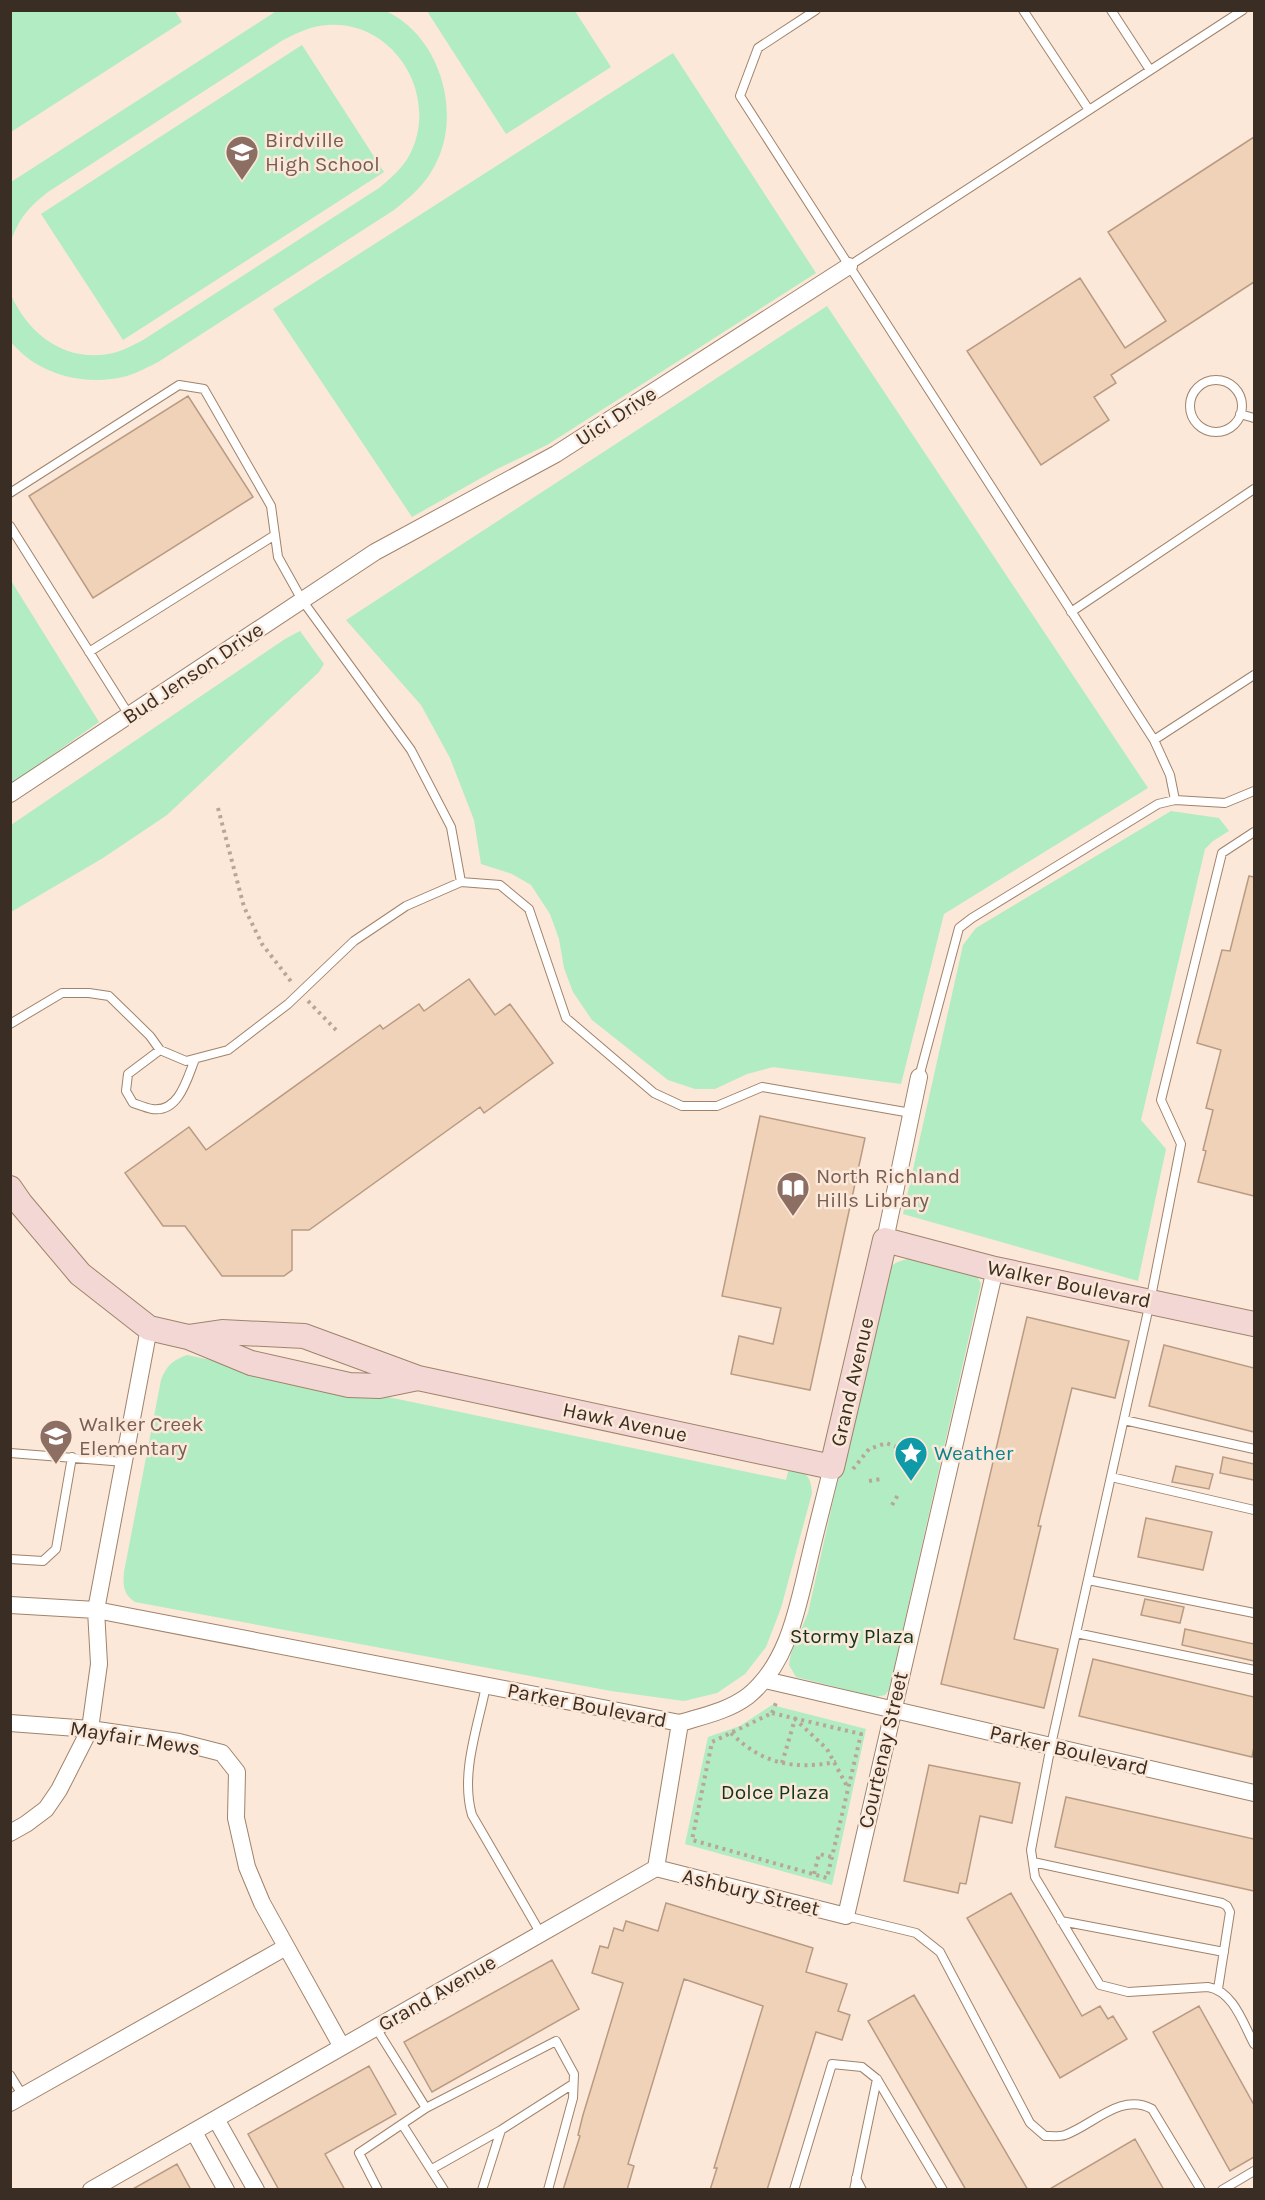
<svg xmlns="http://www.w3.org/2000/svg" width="1265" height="2200" font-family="Karla,sans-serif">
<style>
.green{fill:#b1ecc2}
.building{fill:#f0d2b8;stroke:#b99b83;stroke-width:1.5}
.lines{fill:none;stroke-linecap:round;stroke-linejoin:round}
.lane-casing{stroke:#a0836b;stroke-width:10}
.street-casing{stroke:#a0836b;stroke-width:18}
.secondary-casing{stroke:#a0836b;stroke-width:26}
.path{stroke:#b8a799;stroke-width:4;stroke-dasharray:3 4.5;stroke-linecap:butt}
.lane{stroke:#fff;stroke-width:8}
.street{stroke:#fff;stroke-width:16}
.secondary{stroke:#f3d7d4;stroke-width:24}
.labels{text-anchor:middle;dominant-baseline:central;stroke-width:5;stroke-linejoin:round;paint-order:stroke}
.education-label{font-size:21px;fill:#785e54;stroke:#fbe8d8;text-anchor:start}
.street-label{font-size:21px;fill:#3a2e24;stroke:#fbe8d8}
.culture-label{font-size:21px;fill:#0d838f;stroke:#fbe8d8;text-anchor:start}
.park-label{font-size:21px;fill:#12351f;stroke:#fbe8d8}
</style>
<rect width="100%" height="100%" fill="#fbe8d8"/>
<path class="green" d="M 11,10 L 175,11 L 182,22 L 11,132 Z
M 278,10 C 295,10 378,7 388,12 C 441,38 463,116 434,167 C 424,186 410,197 394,210 L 158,362 C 148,367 137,373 127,376 C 85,387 38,375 11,342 L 11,295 C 30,337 69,365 117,352 C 126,349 135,344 143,340 L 379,188 C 391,178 403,168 410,154 C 440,95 394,20 327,25 C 311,26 297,33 283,40 L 48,192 C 29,207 19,218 11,241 L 11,182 Z
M 427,11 L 575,11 L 611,67 L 506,134 Z
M 302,45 L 384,172 L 123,340 L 41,214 Z
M 673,53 L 816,273 L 547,445 L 497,469 L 412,517 L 273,309 Z
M 827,306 L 1148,788 L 944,914 L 901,1084 L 773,1067 L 747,1074 L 715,1089 L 695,1089 L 668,1080 L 592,1020 L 573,992 L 564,968 L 559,939 L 550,914 L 531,885 L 512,874 L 481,864 L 474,820 L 450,758 L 421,705 L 346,620 Z
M 10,579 L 99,722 L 11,784 L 10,784 Z
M 300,631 L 324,664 L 319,672 L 167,815 L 103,858 L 11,912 L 11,825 L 285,639 Z
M 1171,811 L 1219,818 L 1229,831 L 1213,841 L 1205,849 L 1141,1120 L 1166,1149 L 1138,1281 L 903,1214 L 963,945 L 976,928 Z
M 912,1258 L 977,1276 L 981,1284 L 889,1690 L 885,1695 L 876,1697 L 796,1677 L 789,1665 L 791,1653 L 808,1613 L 883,1278 C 890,1264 897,1261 912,1258 Z
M 187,1355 L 786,1480 L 789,1468 C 806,1471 811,1476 812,1493 L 781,1608 L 766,1647 L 745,1674 L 717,1693 L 684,1701 L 611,1691 L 135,1602 C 123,1594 123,1586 124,1572 L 161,1380 C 167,1365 173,1360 187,1355 Z
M 772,1705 L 866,1729 L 832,1885 L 685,1844 L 708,1737 L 740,1726 Z"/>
<path class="building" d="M 1254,137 L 1254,282 L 1111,375 L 1116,383 L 1094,397 L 1109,420 L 1041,465 L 967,351 L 1080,278 L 1125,348 L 1166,321 L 1108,232 Z
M 188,396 L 253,497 L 93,598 L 29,496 Z
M 1249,876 L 1254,877 L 1254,1196 L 1198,1182 L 1206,1151 L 1203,1150 L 1213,1110 L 1206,1108 L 1221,1050 L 1197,1043 L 1222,950 L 1230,951 Z
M 469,979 L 495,1015 L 510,1004 L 553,1063 L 484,1113 L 480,1107 L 309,1230 L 292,1230 L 292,1270 L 284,1276 L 222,1276 L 185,1226 L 163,1226 L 125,1173 L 189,1127 L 206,1150 L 380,1025 L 383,1029 L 419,1004 L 424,1011 Z
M 760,1116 L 865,1138 L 810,1390 L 731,1374 L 739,1336 L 773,1344 L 781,1308 L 722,1296 Z
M 1027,1317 L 1129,1341 L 1115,1398 L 1072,1388 L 1038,1526 L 1041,1526 L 1014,1639 L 1058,1649 L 1044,1708 L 941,1684 Z
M 1164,1345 L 1254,1368 L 1254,1432 L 1149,1406 Z
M 1223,1457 L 1254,1464 L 1254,1480 L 1220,1473 Z
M 1176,1466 L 1213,1474 L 1209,1489 L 1172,1482 Z
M 1146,1518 L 1212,1532 L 1203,1570 L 1138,1557 Z
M 1145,1599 L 1184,1607 L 1180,1623 L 1141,1615 Z
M 1185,1629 L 1254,1644 L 1254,1661 L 1182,1645 Z
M 1093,1659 L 1254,1697 L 1254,1747 L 1252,1757 L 1079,1716 Z
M 929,1765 L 1020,1783 L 1012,1823 L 980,1816 L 966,1884 L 960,1883 L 958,1893 L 904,1881 Z
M 1066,1797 L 1254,1839 L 1254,1891 L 1055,1847 Z
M 1011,1893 L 1082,2016 L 1100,2006 L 1108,2019 L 1113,2016 L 1127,2039 L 1060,2078 L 967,1918 Z
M 666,1903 L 813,1948 L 806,1972 L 847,1984 L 838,2011 L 850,2015 L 842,2040 L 816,2032 L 767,2190 L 710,2190 L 717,2168 L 714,2168 L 763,2006 L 684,1979 L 628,2164 L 634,2166 L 627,2190 L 563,2190 L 580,2136 L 578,2135 L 583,2115 L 623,1983 L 592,1973 L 600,1946 L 608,1948 L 614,1928 L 623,1931 L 626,1921 L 658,1931 Z
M 552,1960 L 579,2009 L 432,2092 L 404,2042 Z
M 914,1995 L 1028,2190 L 966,2190 L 868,2021 Z
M 1199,2006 L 1254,2105 L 1254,2157 L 1230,2171 L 1153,2032 Z
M 369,2066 L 396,2114 L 325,2154 L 345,2190 L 279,2190 L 248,2134 Z
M 1135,2139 L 1164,2190 L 1048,2190 Z
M 177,2164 L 191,2190 L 131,2190 Z"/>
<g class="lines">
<defs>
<path id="lane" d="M 816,10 L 758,48 L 740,96 L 1154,740 L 1170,775 L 1175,800
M 1023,10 L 1089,110
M 1111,10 L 1150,70
M 849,266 L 1243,10
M1190 406a26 26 0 1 1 52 0a26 26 0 1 1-52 0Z
M 1240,414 L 1254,418
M 10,493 L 179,385 L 204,389 L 271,506 L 278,557 L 302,600 L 411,750 L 451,827 L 461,882 L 500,885 L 529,909 L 566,1018 L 654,1093 L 682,1106 L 717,1106 L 762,1087 L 911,1113
M 10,526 L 129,715
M 1071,612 L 1254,489
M 89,652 L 275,535
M 1154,740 L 1254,675
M 1254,832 L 1222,853 L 1161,1100 L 1181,1144 L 1150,1302 L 1051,1745 L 1031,1850 L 1035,1877 L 1100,1985 L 1128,1992 L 1208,1987 C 1233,1991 1243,2023 1254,2044
M 10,1024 L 62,993 L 89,993 L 109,996 L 150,1036 L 160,1050 L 186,1061 L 228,1050 L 288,1004 L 354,941 L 406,906 L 461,882
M 160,1050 L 128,1074 L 126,1091 L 133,1103 C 139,1105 146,1108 152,1109 C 179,1113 187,1079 195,1059
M 919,1077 L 959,928 L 972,918 L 1158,804 L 1175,800 L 1225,803 L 1254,791
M 1124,1420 L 1254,1449
M 10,1453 L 125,1462
M 1111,1477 L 1254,1510
M 10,1559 L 43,1561 L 56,1549 L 72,1457
M 1088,1580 L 1254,1613
M 1076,1633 L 1254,1670
M 486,1686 C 478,1726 460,1774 472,1815 L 541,1934
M 1033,1862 L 1222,1903 L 1227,1906 L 1230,1912 L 1218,1989
M 846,1916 L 916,1933 L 940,1952 L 1030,2123 L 1045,2136 C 1051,2136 1059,2137 1065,2135 C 1093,2125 1121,2092 1152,2109 L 1201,2190
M 1061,1921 L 1224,1952
M 376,2028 L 426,2108 L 556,2041 L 574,2074 L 573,2098 L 548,2190
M 10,2075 L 23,2096
M 402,2124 L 444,2190
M 432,2169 L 501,2130
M 856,2178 L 862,2190
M 378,2190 L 359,2153 L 426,2108
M 482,2190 L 501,2130 L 573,2084
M 794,2190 L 832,2064 L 862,2067 L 877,2079 L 943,2190
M 854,2190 L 877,2079
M 1222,2190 L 1254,2171"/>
<path id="street" d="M 10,794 L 375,552 L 556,454 L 849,266
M 885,1240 L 919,1077
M 10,1605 L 96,1610 L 680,1723 C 703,1716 728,1711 748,1696 C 789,1663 798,1605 810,1556 C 817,1526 825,1496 832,1467
M 765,1680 L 1254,1793
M 10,1723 L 90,1729 L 179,1742 L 222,1753 L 237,1772 L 236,1818 L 247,1867 L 262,1903 L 342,2047
M 10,1833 L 26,1824 L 46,1809 L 59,1790 L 90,1729 L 99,1664 L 96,1610 L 149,1328
M 656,1868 L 846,1916 L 995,1269
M 10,2103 L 286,1947
M 216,2119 L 256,2190
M 194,2132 L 226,2190
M 91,2190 L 656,1868 L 680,1723"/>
<path id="secondary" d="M 10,1188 L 21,1204 L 80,1274 L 149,1328 L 188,1337 L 251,1363 L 349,1385 L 379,1386 L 418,1378
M 188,1337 L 222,1332 L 304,1336 L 418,1378 L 832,1467 L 885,1240 L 995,1269 L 1254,1324"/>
</defs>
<use href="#lane" class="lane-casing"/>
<use href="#street" class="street-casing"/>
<use href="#secondary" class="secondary-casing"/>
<path class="path" d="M 218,808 L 244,907 L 262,944 L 293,984
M 308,1001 L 336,1030
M 853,1469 L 869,1449 L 886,1443 L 899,1448 L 911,1463
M 869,1481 L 881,1479
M 892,1505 L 899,1493
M 772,1713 L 861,1734 L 827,1878 L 692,1840 L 712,1742 Z
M 772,1713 L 777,1700
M 731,1733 C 762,1764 794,1770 836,1762
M 782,1763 L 795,1719 L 827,1749 L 848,1788
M 814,1874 L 819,1854 L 832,1857"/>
<use href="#lane" class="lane"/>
<use href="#street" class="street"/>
<use href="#secondary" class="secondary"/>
</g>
<defs>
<symbol id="school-pin" viewBox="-11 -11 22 30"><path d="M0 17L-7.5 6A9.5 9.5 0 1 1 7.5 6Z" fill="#8d6e63" stroke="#fbe8d8"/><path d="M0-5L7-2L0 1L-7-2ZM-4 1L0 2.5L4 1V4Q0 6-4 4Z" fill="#fff"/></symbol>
<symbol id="library-pin" viewBox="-11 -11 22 30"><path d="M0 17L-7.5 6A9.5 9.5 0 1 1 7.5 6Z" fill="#8d6e63" stroke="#fbe8d8"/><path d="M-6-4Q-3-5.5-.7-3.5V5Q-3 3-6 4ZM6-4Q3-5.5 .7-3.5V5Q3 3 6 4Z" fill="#fff"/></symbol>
<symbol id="sight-pin" viewBox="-11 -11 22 30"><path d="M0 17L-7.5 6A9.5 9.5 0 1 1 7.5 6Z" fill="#0f9aa8" stroke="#fbe8d8"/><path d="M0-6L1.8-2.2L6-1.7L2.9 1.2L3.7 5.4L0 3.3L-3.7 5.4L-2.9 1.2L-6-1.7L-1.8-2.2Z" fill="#fff"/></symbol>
</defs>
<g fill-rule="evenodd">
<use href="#school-pin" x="223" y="133" width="38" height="52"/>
<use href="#library-pin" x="774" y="1169" width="38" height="52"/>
<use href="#school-pin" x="37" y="1417" width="38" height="52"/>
<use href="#sight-pin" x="892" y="1434" width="38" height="52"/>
</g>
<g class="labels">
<g class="education-label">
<text x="265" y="140">Birdville<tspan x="265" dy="24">High School</tspan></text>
<text x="816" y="1176">North Richland<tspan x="816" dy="24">Hills Library</tspan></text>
<text x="79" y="1424">Walker Creek<tspan x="79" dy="24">Elementary</tspan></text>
</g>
<g class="street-label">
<text transform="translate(616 416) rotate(-33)">Uici Drive</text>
<text transform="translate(193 673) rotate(-34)">Bud Jenson Drive</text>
<text transform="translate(1069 1284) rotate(12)">Walker Boulevard</text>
<text transform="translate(852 1382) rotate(-77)">Grand Avenue</text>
<text transform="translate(625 1422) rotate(12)">Hawk Avenue</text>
<text transform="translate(587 1705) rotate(11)">Parker Boulevard</text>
<text transform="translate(135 1738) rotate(9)">Mayfair Mews</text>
<text transform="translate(883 1750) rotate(-77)">Courtenay Street</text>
<text transform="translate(1069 1750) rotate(13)">Parker Boulevard</text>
<text transform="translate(751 1892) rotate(14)">Ashbury Street</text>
<text transform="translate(437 1993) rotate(-30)">Grand Avenue</text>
</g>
<g class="culture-label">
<text x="934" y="1453">Weather</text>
</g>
<g class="park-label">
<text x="852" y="1636">Stormy Plaza</text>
<text x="775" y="1792">Dolce Plaza</text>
</g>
</g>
<rect width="1265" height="2200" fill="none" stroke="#3a2e24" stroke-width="24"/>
</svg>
